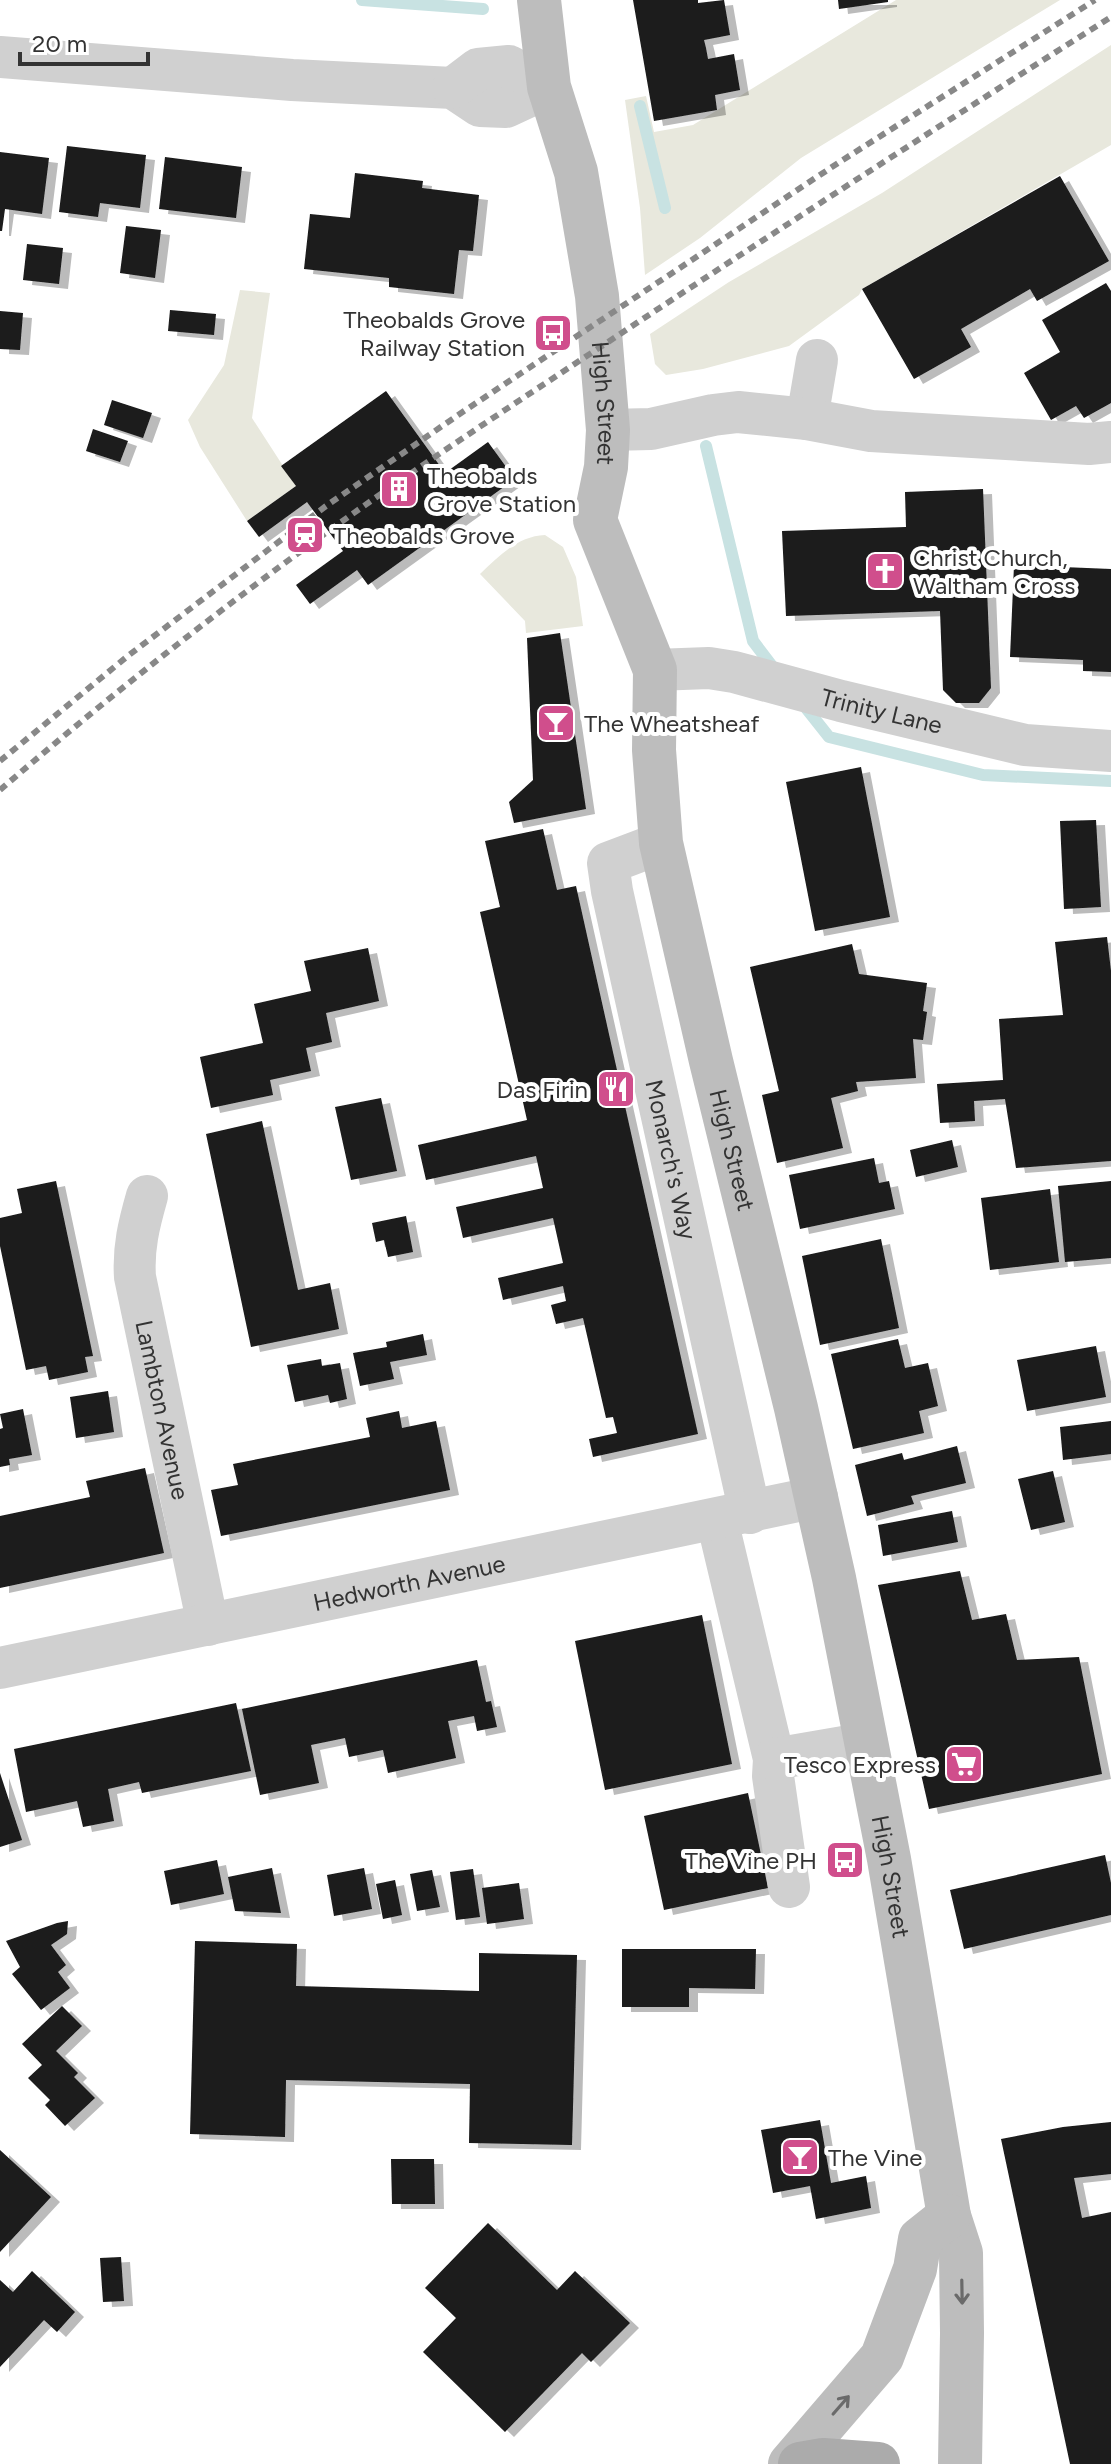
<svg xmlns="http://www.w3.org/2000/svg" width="1111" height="2464" font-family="Figtree,sans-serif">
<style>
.green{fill:#e8e8dd}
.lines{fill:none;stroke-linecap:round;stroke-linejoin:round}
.stream{stroke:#c8e2e2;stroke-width:12}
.building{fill:#1a1a1a;filter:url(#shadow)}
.street{stroke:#d0d0d0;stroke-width:42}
.secondary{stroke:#bdbdbd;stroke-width:44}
.primary{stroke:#ababab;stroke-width:44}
.rail{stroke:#888;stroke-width:6;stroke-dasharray:8 6;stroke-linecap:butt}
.oneway{stroke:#6a6a6a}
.labels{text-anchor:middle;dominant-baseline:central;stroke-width:8;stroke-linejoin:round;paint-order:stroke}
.poi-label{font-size:24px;fill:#333;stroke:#fff;text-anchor:start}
.street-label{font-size:24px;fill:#333;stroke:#fff}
</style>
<defs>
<filter id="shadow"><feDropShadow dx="9" dy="5" stdDeviation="0" flood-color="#0004"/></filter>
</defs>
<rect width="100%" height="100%" fill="#fff"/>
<path class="green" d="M 896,0 L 1060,0 L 801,158 L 700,238 L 645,275 L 640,208 L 625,100 L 646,96 L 654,132 L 693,125 Z
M 1111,45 L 1111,145 L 862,289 L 859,295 L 789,346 L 703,369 L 666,375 L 655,364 L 650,334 L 729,282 L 882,193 Z
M 240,290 L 270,293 L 252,418 L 296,486 L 247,521 L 200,447 L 188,420 L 224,365 Z
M 545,535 L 563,547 L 576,577 L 583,626 L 526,633 L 525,621 L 480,574 C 499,556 518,536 545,535 Z"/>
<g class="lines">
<path class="stream" d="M 362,0 L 483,9
M 640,106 L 665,208
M 706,446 L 753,641 L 775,670
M 802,703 L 829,737 L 983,775 L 1111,781"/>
</g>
<path class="building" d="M 633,0 L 698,0 L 698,3 L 724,0 L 730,35 L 704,40 L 706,48 L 708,59 L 734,54 L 740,90 L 715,95 L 717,110 L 654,121 Z
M 838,0 L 888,0 L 888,2 L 839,9 Z
M 67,146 L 146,155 L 140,208 L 100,203 L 98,217 L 59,212 Z
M 0,152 L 49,158 L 42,214 L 5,209 L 2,231 L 0,231 Z
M 165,157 L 242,167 L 236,218 L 159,209 Z
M 355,173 L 423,181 L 422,188 L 479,195 L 473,251 L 459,250 L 454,294 L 389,287 L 389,278 L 304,269 L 310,214 L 350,218 Z
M 1060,176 L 1109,261 L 1037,301 L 1030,289 L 961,329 L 971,347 L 914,379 L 862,289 Z
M 126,226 L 161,230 L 155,278 L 120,273 Z
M 27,244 L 63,248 L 59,284 L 23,280 Z
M 1106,283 L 1111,291 L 1111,403 L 1084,418 L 1076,406 L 1051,420 L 1024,373 L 1060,352 L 1042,320 Z
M 170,310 L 216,314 L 214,335 L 168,331 Z
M 0,311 L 23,313 L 20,350 L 0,349 Z
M 386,391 L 445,473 L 488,442 L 515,479 L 368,585 L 357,570 L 310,604 L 296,585 L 343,551 L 307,502 L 259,537 L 247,521 L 296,486 L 281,466 Z
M 112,400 L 152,413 L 143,438 L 104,425 Z
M 93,429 L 128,441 L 120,462 L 86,451 Z
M 983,489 L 991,688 L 979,703 L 956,703 L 943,690 L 940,611 L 786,616 L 782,531 L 906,527 L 905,492 Z
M 1014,565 L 1111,569 L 1111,672 L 1083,671 L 1083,660 L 1010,657 Z
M 560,633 L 586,809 L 514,823 L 509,802 L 533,780 L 527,638 Z
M 861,767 L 890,917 L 815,931 L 786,782 Z
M 1096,820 L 1101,907 L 1064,909 L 1060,821 Z
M 543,829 L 557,890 L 576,886 L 698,1434 L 593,1457 L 589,1439 L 617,1433 L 613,1417 L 606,1418 L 583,1318 L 556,1324 L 551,1305 L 566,1301 L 563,1286 L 503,1300 L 498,1278 L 563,1263 L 553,1218 L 463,1238 L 456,1207 L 543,1188 L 536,1156 L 426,1180 L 418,1145 L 527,1120 L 480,912 L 500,907 L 485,841 Z
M 1107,937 L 1111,971 L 1111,1161 L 1016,1168 L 1005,1099 L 974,1101 L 975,1121 L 940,1123 L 937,1084 L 1003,1080 L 999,1019 L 1063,1015 L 1055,942 Z
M 852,944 L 859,974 L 927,983 L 923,1011 L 927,1012 L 923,1040 L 913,1039 L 916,1078 L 856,1082 L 858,1091 L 831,1098 L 843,1148 L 777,1163 L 762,1095 L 779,1091 L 750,967 Z
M 368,948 L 379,1001 L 326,1013 L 332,1042 L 306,1048 L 311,1071 L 270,1080 L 273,1095 L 211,1108 L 200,1057 L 263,1043 L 254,1004 L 311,991 L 304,961 Z
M 381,1098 L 397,1171 L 351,1180 L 335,1107 Z
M 262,1121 L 298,1290 L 330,1283 L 339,1329 L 251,1347 L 206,1134 Z
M 952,1140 L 958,1167 L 916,1177 L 910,1150 Z
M 874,1158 L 879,1183 L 889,1181 L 895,1209 L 800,1229 L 789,1175 Z
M 56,1181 L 93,1356 L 85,1357 L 88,1372 L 49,1380 L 46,1366 L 26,1370 L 0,1246 L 0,1218 L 22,1213 L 17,1189 Z
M 1111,1181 L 1111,1258 L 1065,1262 L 1058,1186 Z
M 1050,1189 L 1059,1262 L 990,1270 L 981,1198 Z
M 406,1216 L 413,1252 L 388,1257 L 384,1240 L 376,1242 L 372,1223 Z
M 881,1239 L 899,1328 L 820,1345 L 802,1256 Z
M 423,1334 L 427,1355 L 390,1362 L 394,1379 L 360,1386 L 353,1353 L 387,1347 L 386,1342 Z
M 898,1339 L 905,1368 L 928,1363 L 938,1406 L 919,1411 L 924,1433 L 853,1449 L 831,1354 Z
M 1096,1346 L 1106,1397 L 1027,1411 L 1017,1360 Z
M 321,1359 L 322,1366 L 340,1363 L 347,1399 L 330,1403 L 328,1395 L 295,1402 L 287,1365 Z
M 108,1391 L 114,1432 L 76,1438 L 70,1397 Z
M 23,1409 L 32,1455 L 9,1459 L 10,1465 L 0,1467 L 0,1429 L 3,1428 L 0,1414 Z
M 399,1411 L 402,1428 L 436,1421 L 450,1490 L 221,1536 L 211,1490 L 238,1485 L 233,1464 L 370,1437 L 366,1418 Z
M 1111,1421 L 1111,1454 L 1063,1460 L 1060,1427 Z
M 957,1446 L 966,1483 L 911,1496 L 914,1504 L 867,1516 L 855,1465 L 902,1453 L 904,1460 Z
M 145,1468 L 164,1553 L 0,1588 L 0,1516 L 90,1497 L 86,1481 Z
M 1053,1471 L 1065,1522 L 1031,1530 L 1018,1479 Z
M 952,1511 L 958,1542 L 883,1556 L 878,1525 Z
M 960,1571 L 972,1620 L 1006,1614 L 1017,1660 L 1079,1657 L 1102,1774 L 929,1809 L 878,1585 Z
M 702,1615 L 732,1764 L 605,1790 L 575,1641 Z
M 477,1660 L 486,1702 L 491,1701 L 497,1727 L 477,1731 L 474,1716 L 448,1721 L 456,1758 L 388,1773 L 383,1750 L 349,1757 L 345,1738 L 311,1745 L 319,1783 L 260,1795 L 242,1709 Z
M 236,1703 L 251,1771 L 142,1793 L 139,1782 L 108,1789 L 114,1821 L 83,1827 L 77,1801 L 26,1812 L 14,1749 Z
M 0,1773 L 22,1840 L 0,1847 Z
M 748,1793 L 768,1888 L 664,1910 L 644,1816 Z
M 1105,1855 L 1111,1883 L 1111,1915 L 964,1949 L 950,1890 Z
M 217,1860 L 224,1894 L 171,1905 L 164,1871 Z
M 272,1868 L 281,1913 L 235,1911 L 228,1877 Z
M 364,1868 L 372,1909 L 334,1916 L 327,1875 Z
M 473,1869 L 480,1917 L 456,1920 L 450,1872 Z
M 432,1870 L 440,1907 L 417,1911 L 410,1874 Z
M 395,1880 L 402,1915 L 383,1919 L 376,1884 Z
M 519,1883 L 524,1919 L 487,1924 L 482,1888 Z
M 68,1921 L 67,1934 L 51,1945 L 66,1965 L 58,1972 L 70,1988 L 41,2010 L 12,1974 L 20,1967 L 6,1941 L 57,1923 Z
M 195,1941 L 297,1944 L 296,1986 L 479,1991 L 479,1953 L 577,1955 L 572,2145 L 469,2143 L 470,2084 L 286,2080 L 285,2137 L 190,2134 Z
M 622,1949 L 756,1949 L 755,1989 L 689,1988 L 689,2007 L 622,2007 Z
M 62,2006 L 82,2026 L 56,2051 L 78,2073 L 74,2077 L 95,2098 L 65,2126 L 45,2105 L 50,2100 L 28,2078 L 42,2065 L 22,2044 Z
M 820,2120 L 831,2183 L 866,2176 L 871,2208 L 816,2219 L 810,2186 L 773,2193 L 761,2130 Z
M 1111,2122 L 1111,2174 L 1074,2178 L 1082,2218 L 1111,2212 L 1111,2464 L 1070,2464 L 1001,2139 L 1063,2127 Z
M 0,2150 L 51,2197 L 0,2252 Z
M 391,2159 L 434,2159 L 435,2204 L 392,2204 Z
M 488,2223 L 557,2290 L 575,2271 L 630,2323 L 591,2362 L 582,2353 L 505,2432 L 423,2352 L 456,2318 L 425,2288 Z
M 121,2257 L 124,2301 L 103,2302 L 100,2258 Z
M 32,2271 L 75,2312 L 57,2332 L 44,2320 L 0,2367 L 0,2280 L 13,2292 Z"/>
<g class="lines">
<g class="street">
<path d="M 0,57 L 292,80 L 453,88 L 480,106 L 506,107 L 549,87"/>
<path d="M 453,88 L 478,69 L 509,66 L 549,87"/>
<path d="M 807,419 L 817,360"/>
<path d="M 608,430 L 651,429 L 713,415 L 738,412 L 807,419 L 871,431 L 1089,444 L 1111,442"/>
<path id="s1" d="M 655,670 L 709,668 L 734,672 L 841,701 L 1025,745 L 1111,751"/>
<path id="s2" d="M 661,843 L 608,863 L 612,891 L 750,1513"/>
<path id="s3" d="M 147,1196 C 139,1224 133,1248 135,1277 L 208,1625"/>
<path d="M 717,1520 L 774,1759 L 773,1776 L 789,1887"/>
<path id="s4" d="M 0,1668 L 817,1497"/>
<path d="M 774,1759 L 867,1743"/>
</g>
<g class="secondary">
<path id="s5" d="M 539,0 L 549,87 L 576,172 L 597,296 L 608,430 L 606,467 L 595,520 L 655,670 L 654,750 L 661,843 L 711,1061 L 796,1408 L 834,1578 L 889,1859 L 949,2216 L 961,2253 L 962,2333 L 960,2464"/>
<path d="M 790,2464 L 882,2357 L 915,2269 L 920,2239 L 949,2216"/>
</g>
<path class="primary" d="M 800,2464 L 823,2460 L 878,2464"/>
<path class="rail" d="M 0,761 L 129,655 L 326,506 L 464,411 L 838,163 L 1095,0
M 0,790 C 108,697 221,608 337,525 C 425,462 517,402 608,342 C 774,232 942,124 1111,17"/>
</g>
<defs><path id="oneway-shaft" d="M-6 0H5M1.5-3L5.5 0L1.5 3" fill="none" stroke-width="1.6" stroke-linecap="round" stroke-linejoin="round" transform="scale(2)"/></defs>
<g class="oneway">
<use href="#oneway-shaft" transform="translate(962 2292) rotate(89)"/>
<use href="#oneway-shaft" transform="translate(841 2405) rotate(-49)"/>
</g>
<defs>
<symbol id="bus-square" viewBox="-11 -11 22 22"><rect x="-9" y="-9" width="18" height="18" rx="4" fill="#d04e8c" stroke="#fff"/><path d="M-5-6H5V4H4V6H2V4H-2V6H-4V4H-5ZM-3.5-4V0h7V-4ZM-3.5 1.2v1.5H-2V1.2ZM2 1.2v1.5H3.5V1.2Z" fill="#fff"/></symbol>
<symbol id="building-square" viewBox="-11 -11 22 22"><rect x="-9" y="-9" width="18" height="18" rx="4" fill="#d04e8c" stroke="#fff"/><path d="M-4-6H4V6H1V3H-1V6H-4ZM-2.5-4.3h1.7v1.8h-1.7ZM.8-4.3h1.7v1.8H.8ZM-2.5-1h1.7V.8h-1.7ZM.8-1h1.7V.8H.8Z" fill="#fff"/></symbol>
<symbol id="station-square" viewBox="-11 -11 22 22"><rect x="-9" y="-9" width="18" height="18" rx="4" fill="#d04e8c" stroke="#fff"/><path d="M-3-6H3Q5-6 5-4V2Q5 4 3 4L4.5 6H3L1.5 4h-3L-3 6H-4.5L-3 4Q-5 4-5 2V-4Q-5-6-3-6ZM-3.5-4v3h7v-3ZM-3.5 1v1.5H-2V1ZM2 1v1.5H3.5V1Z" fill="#fff"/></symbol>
<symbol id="church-square" viewBox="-11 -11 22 22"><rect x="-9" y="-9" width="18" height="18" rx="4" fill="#d04e8c" stroke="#fff"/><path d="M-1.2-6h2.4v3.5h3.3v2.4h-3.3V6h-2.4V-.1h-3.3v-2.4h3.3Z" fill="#fff"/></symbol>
<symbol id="bar-square" viewBox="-11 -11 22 22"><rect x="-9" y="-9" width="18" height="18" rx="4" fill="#d04e8c" stroke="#fff"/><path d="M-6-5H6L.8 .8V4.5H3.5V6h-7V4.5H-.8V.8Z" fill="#fff"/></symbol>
<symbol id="restaurant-square" viewBox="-11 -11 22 22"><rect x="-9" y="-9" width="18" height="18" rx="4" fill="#d04e8c" stroke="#fff"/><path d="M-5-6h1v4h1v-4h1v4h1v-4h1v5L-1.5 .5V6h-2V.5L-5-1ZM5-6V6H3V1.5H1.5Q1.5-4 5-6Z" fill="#fff"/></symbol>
<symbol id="supermarket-square" viewBox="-11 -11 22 22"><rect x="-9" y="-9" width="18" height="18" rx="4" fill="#d04e8c" stroke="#fff"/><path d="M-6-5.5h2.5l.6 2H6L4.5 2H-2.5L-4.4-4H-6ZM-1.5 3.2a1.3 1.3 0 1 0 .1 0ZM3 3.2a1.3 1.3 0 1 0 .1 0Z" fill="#fff"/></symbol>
</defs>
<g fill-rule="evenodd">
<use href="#bus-square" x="531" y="311" width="44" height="44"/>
<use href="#building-square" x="377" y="467" width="44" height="44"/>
<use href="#station-square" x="283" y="513" width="44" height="44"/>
<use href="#church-square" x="863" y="549" width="44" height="44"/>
<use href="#bar-square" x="534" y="701" width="44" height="44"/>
<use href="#restaurant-square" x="594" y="1067" width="44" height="44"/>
<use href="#supermarket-square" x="942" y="1742" width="44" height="44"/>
<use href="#bus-square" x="823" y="1838" width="44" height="44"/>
<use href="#bar-square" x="778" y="2135" width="44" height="44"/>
</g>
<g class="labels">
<g class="poi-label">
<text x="525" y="319" text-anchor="end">Theobalds Grove<tspan x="525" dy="28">Railway Station</tspan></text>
<text x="427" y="475">Theobalds<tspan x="427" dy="28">Grove Station</tspan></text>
<text x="333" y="535">Theobalds Grove</text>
<text x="913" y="557">Christ Church,<tspan x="913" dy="28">Waltham Cross</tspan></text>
<text x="584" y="723">The Wheatsheaf</text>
<text x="588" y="1089" text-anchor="end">Das Firin</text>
<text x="936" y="1764" text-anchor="end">Tesco Express</text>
<text x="817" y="1860" text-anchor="end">The Vine PH</text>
<text x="828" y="2157">The Vine</text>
</g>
<g class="street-label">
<text stroke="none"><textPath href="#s5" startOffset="410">High Street</textPath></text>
<text stroke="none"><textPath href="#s1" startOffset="232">Trinity Lane</textPath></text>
<text stroke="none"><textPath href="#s5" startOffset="1178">High Street</textPath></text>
<text stroke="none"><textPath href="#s2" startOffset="360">Monarch's Way</textPath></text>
<text stroke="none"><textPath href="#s3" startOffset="218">Lambton Avenue</textPath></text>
<text stroke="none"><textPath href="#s4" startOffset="418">Hedworth Avenue</textPath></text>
<text stroke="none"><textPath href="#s5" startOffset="1922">High Street</textPath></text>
</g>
</g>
<path d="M20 52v12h128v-12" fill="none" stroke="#333333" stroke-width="4"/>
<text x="32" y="52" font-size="24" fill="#333333" stroke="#ffffff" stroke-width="6" paint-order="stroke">20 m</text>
</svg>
